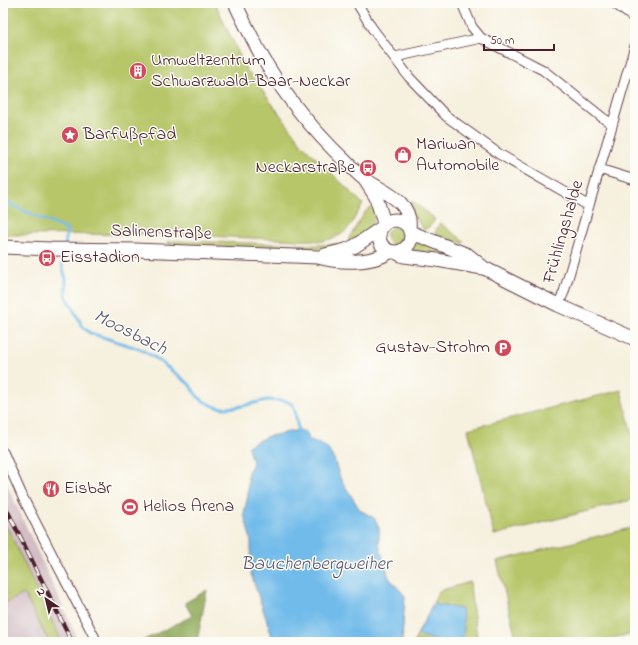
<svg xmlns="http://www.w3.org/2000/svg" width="638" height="645" font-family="'Indie Flower',sans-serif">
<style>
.industrial{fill:#d2bec4}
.green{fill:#b6c668;stroke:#80724a}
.forest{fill:#90ab5c;stroke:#6d6544}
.water{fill:#71bbea;stroke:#5e6d8a}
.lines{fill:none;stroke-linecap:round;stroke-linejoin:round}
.stream{stroke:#71bbea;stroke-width:3}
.street-casing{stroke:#643e46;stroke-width:11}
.secondary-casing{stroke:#643e46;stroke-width:15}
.street{stroke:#fff;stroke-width:9}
.secondary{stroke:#fff;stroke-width:13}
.rail-casing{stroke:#4a1f2b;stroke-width:4.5}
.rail{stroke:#fdfcf7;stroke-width:3;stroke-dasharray:9;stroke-linecap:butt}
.labels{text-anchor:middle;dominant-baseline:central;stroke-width:3;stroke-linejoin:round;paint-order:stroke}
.poi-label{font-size:18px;fill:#4a1f2b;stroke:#fdfcf7;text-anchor:start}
.street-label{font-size:18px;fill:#4a1f2b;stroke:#fdfcf7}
.water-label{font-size:19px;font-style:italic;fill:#58566e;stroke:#fdfcf7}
</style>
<rect width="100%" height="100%" fill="#fdfcf7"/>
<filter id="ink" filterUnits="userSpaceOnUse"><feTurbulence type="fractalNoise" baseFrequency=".025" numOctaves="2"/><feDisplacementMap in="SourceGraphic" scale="8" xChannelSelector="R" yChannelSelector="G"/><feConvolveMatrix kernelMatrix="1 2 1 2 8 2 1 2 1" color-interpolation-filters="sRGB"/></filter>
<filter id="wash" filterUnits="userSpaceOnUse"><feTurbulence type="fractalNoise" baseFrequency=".012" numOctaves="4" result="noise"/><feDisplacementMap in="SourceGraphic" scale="16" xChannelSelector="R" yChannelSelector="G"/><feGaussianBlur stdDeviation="0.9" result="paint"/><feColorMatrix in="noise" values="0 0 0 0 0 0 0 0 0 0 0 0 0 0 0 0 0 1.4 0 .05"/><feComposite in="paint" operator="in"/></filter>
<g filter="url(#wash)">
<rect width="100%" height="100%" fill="#f6f0de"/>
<path class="industrial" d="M 3,476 L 79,642 L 3,642 Z"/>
<path class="green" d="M 3,3 L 215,3 L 246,69 L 302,144 L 363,204 C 349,226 349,236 322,241 L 160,234 L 3,235 Z
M 411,201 L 412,201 L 434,218 L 434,221 L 430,226 L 424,230 L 408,208 Z
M 376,203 C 376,217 373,229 360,238 C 357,240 352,241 348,242 L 349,238 L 365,212 Z
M 440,223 L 464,241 L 464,242 L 462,243 L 435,234 L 437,228 Z
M386 236a9 9 0 1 1 18 0a9 9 0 1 1-18 0Z
M 416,240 L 466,258 L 410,250 Z
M 176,241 L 317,245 L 336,244 L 342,247 L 328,249 L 180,246 L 168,244 L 168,242 Z
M 621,390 L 635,446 L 635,499 L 494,535 L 468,429 Z
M 3,519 L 62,642 L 49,642 L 24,594 L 3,604 Z
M 635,527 L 635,633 L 597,642 L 517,642 L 497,561 Z
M 470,582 L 471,597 L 478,642 L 414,642 L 439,591 Z"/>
<path class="forest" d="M 207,590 L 197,642 L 140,642 L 192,616 L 185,603 Z"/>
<path class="water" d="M 298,430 L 306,432 L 309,440 L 320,443 L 327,448 L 334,459 L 340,478 L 360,510 L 374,518 L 379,528 L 379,544 L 389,578 L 405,596 L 402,642 L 274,642 L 251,574 L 251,541 L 244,514 L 248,495 L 248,472 L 252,466 L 253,460 L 250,455 L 248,446 L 266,437 Z
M 433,604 L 462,609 L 464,629 L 462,642 L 442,642 L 417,635 Z"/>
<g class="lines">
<path class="stream" d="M 3,200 L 22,210 L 67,230 L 65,246
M 64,253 L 62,266 L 66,279 L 66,296 L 83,327 L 90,333 L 140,349 L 154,357 L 189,384 L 197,396 L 205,402 L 216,407 L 224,408 L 238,407 L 267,400 L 286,401 L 293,405 L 295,411 L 298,430"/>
</g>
</g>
<g filter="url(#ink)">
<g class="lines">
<defs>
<path id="street" d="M 357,3 L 372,28 L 409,77 L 446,116 L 499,154 L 589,206
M 462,3 L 472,27 L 481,38 L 543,70 L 603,118 L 612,124
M 614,3 L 635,19
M 395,57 L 481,38
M 599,169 L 635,180
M 558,305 L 564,292 L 635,46
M 3,452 L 24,500 L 97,642"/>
<path id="secondary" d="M 235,3 C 245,24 255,45 267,65 C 288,100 316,133 345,161 C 351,167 357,173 363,178 C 380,191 413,200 409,228
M 365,180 L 376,197 L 384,223
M379 236a16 16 0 1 1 32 0a16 16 0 1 1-32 0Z
M 410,232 L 468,255 L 484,268 L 558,305 L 635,339
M 3,247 L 51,249 L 135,250 L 318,257 C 340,263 370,264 390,252
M 397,253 L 404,256 L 437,260 L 483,268
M 325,255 L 346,250 L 355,246 L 380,229"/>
</defs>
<use href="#street" class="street-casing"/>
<use href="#secondary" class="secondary-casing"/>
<use href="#street" class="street"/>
<use href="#secondary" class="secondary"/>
<defs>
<path id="rail" d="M 3,502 L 72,642"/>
</defs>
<use href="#rail" class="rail-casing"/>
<use href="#rail" class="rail"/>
</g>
</g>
<defs>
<symbol id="building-disc" viewBox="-11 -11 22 22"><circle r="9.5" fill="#d1495b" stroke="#fdfcf7"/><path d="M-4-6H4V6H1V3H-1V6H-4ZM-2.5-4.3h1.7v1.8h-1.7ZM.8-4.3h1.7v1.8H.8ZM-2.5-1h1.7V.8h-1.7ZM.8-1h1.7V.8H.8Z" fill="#fff"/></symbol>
<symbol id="sight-disc" viewBox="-11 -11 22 22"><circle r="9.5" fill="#d1495b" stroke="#fdfcf7"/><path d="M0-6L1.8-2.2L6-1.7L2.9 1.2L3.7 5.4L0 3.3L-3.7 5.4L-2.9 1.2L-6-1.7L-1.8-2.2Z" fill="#fff"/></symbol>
<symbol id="shop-disc" viewBox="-11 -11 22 22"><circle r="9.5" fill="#d1495b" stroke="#fdfcf7"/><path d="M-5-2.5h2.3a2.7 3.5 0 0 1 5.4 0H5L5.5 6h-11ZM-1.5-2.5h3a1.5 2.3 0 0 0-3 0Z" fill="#fff"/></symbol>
<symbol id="bus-disc" viewBox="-11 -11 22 22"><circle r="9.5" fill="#d1495b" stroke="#fdfcf7"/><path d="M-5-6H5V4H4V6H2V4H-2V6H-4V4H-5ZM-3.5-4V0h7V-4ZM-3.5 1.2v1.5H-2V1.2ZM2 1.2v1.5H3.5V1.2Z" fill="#fff"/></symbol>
<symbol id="parking-disc" viewBox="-11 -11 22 22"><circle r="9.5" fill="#d1495b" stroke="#fdfcf7"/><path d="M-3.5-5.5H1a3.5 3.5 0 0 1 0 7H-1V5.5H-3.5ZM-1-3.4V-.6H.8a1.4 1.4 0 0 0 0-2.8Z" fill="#fff"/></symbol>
<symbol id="restaurant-disc" viewBox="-11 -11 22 22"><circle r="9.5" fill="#d1495b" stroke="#fdfcf7"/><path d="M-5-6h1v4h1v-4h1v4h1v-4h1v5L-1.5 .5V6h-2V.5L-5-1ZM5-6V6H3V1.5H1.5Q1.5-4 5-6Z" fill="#fff"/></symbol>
<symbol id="stadium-disc" viewBox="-11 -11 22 22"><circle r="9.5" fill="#d1495b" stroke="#fdfcf7"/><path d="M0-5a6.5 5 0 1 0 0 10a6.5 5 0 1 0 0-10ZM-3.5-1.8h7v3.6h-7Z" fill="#fff"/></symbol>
</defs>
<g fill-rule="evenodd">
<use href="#building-disc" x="128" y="61" width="20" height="20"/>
<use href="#sight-disc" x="60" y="125" width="20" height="20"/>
<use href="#shop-disc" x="393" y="145" width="20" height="20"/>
<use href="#bus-disc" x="358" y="158" width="20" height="20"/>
<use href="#bus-disc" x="37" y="248" width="20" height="20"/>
<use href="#parking-disc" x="493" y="338" width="20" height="20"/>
<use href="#restaurant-disc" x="41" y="479" width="20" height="20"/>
<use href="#stadium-disc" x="120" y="497" width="20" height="20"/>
</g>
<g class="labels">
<g class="poi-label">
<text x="151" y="61">Umweltzentrum<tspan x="151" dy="21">Schwarzwald-Baar-Neckar</tspan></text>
<text x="83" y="135">Barfußpfad</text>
<text x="416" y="145">Mariwan<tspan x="416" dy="21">Automobile</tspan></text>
<text x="355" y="168" text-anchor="end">Neckarstraße</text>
<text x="60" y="258">Eisstadion</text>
<text x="490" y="348" text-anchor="end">Gustav-Strohm</text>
<text x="64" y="489">Eisbär</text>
<text x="143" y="507">Helios Arena</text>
</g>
<g class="street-label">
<text transform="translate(564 232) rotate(-74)">Frühlingshalde</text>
<text transform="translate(161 233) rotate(2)">Salinenstraße</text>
</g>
<g class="water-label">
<text transform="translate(130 333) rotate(27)">Moosbach</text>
<text x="316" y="564">Bauchenbergweiher</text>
</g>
</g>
<rect width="638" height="645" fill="none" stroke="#fdfcf7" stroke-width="16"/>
<g transform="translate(46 599) rotate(325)" stroke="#fdfcf7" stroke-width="3" paint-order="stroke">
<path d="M0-3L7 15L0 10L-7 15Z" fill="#4a1f2b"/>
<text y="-6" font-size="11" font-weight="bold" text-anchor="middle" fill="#4a1f2b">N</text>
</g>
<path d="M484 44v6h70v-6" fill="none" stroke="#4a1f2b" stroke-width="2"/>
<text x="490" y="44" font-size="12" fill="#4a1f2b" stroke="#fdfcf7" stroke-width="3" paint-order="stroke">50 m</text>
</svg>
